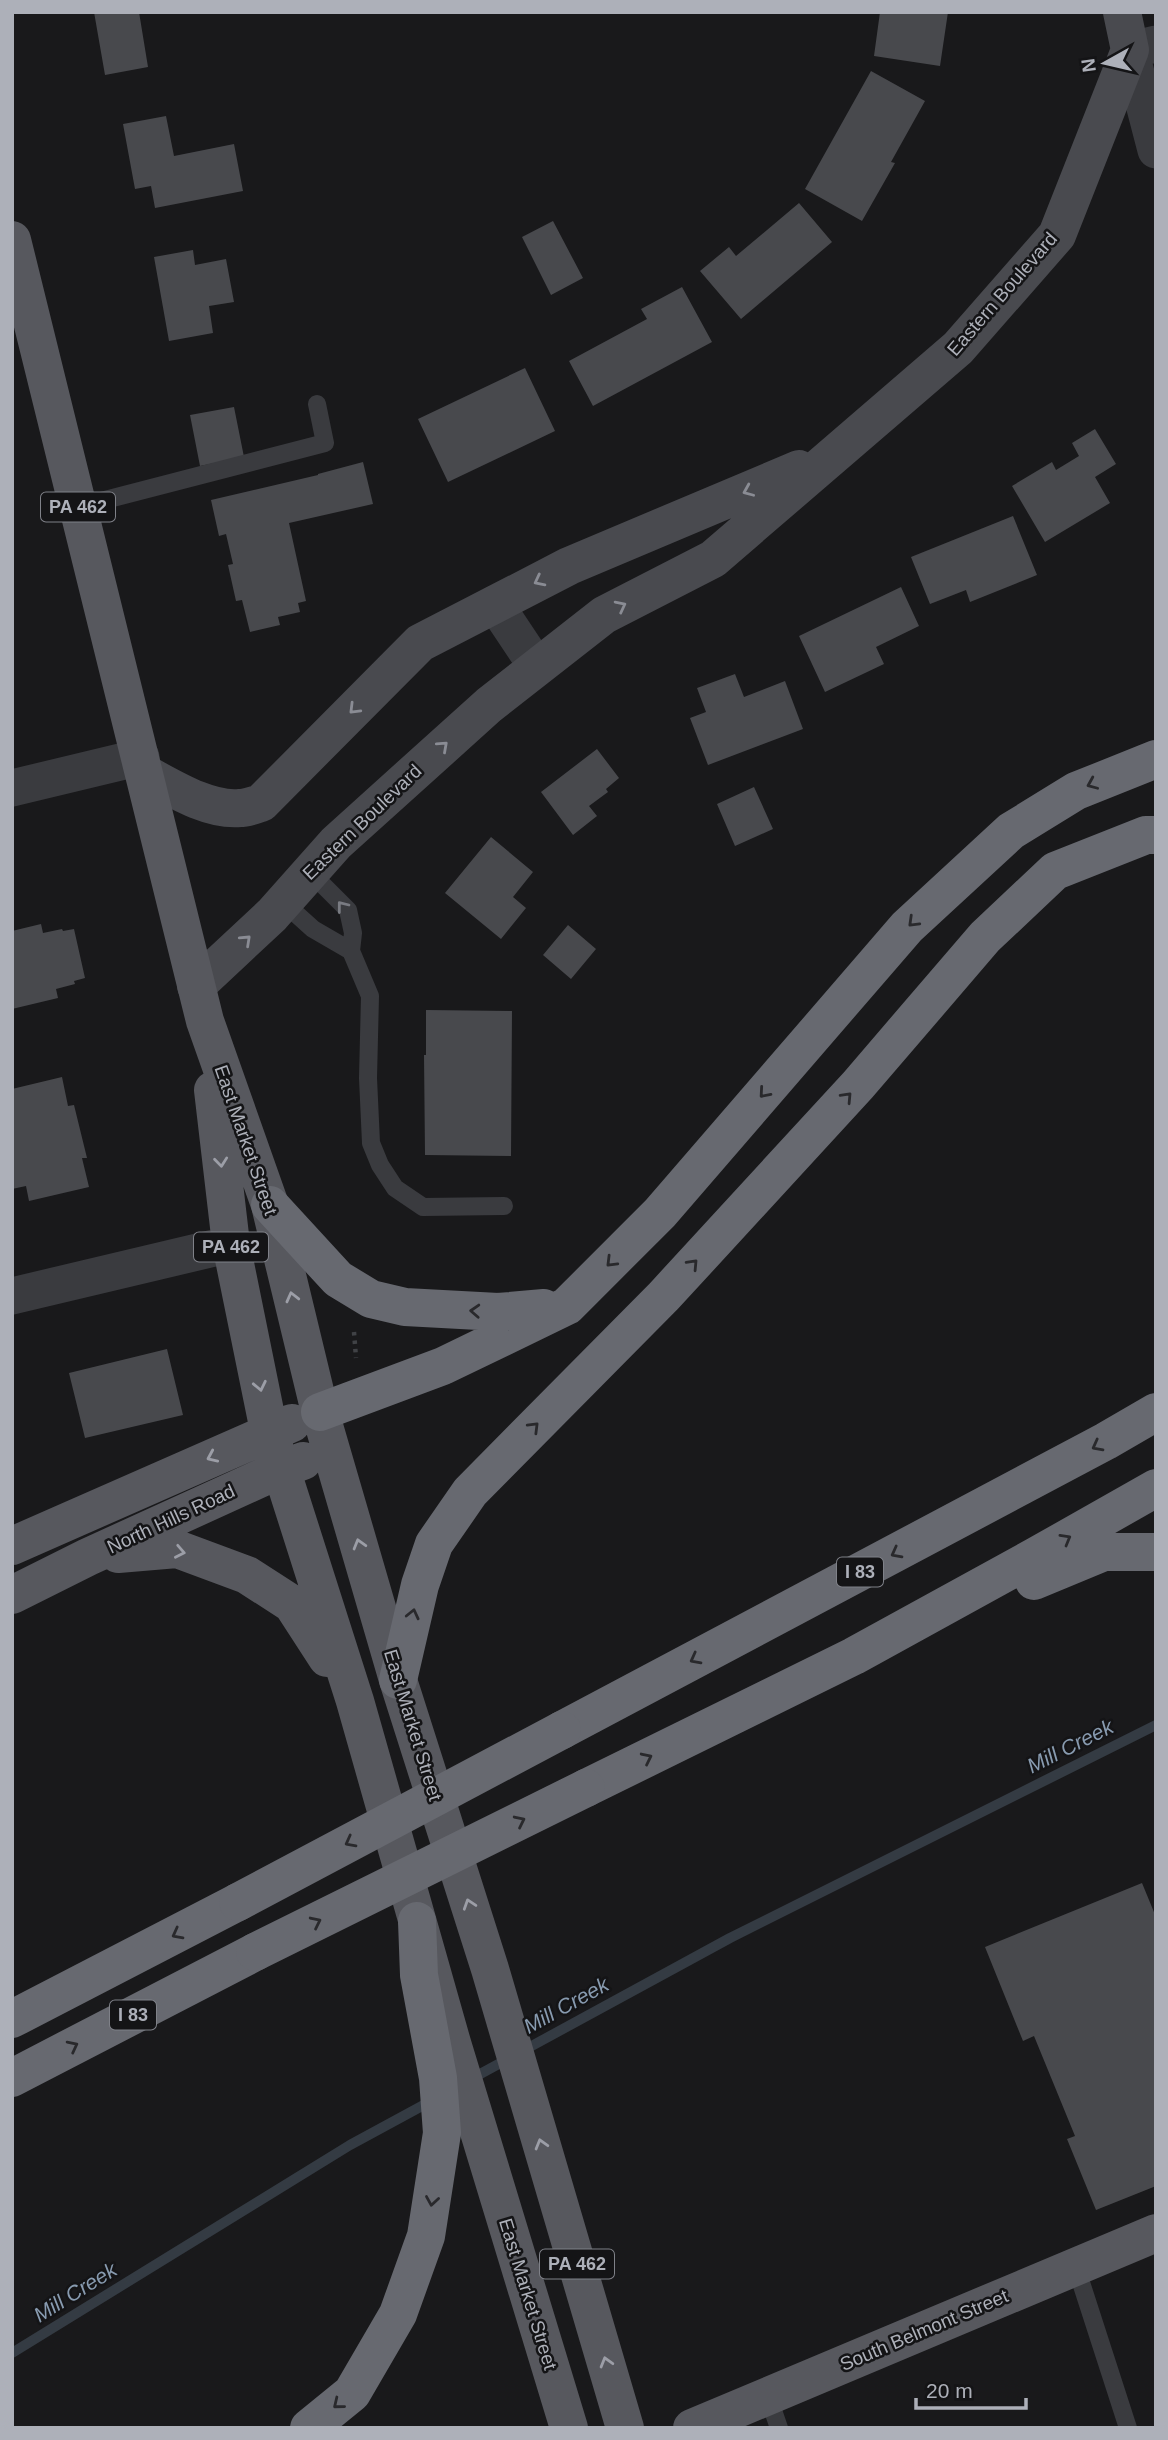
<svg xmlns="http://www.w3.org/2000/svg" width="1168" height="2440" font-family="Helvetica,sans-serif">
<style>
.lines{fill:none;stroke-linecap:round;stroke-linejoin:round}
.stream{stroke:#343b43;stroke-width:10}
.building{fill:#48494d}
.path{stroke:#404246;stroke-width:4.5;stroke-dasharray:3.5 5;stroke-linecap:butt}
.lane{stroke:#3a3b3f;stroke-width:18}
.street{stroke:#3a3b3f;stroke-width:37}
.secondary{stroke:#494a4f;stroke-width:38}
.primary{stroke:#57585e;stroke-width:38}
.highway{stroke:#676970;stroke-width:38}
.highway-bridge{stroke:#676970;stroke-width:38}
.oneway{stroke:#8a8c94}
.oneway2{stroke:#29292c}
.oneway3{stroke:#797b82}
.oneway4{stroke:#9c9ea7}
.labels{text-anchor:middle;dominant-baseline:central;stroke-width:5;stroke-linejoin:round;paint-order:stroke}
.shield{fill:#141416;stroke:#7f8188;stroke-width:2}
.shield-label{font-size:18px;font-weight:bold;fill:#adb0b9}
.street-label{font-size:19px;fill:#adb0b9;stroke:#141416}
.water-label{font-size:21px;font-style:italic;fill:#889bb0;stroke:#141416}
</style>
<rect width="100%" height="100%" fill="#19191b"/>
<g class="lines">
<path class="stream" d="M 471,2079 L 730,1938 L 1156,1725
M 12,2353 L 350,2145 L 433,2100"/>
</g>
<path class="building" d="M 94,12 L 139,12 L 148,67 L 105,75 Z
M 880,12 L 948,12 L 940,66 L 874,56 Z
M 871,71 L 925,101 L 891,162 L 895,163 L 862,221 L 805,189 Z
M 166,116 L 174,156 L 234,144 L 243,191 L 155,208 L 151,186 L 135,189 L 123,124 Z
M 799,203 L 832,242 L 741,319 L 700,271 L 729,247 L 736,256 Z
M 553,221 L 583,278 L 551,295 L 522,237 Z
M 193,250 L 195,265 L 226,259 L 234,302 L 209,306 L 213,333 L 169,341 L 154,257 Z
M 682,287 L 712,342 L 593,406 L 569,361 L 647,319 L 641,309 Z
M 525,368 L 555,431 L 448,482 L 418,419 Z
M 234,407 L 244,457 L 200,466 L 190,415 Z
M 1095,429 L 1116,464 L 1095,477 L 1110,503 L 1045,542 L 1012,486 L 1052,462 L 1056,470 L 1079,456 L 1072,443 Z
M 363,462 L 373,504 L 289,523 L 306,601 L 298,603 L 300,612 L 278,617 L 280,625 L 250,632 L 242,600 L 236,601 L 228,565 L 233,564 L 226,534 L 219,536 L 211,500 L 318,475 L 318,474 Z
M 1013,516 L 1037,575 L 970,602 L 966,590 L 930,604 L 911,557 Z
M 901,587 L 919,626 L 876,647 L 884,664 L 825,692 L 799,636 Z
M 735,674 L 744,697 L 785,681 L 803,729 L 708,765 L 690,718 L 706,712 L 697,688 Z
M 597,749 L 619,778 L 606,789 L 608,792 L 589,806 L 597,816 L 573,835 L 541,792 Z
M 754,787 L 773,829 L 735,846 L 717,804 Z
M 491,837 L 533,872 L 513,897 L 526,908 L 501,939 L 445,893 Z
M 41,924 L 43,933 L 62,929 L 63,931 L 74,929 L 85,978 L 74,981 L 75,984 L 56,989 L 58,998 L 12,1009 L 12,931 Z
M 568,925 L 596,949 L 571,979 L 543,955 Z
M 426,1010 L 512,1011 L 511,1156 L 425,1155 L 424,1055 L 426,1055 Z
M 62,1077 L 68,1106 L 74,1105 L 87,1158 L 82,1158 L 89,1187 L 29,1201 L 26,1186 L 12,1189 L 12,1089 Z
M 167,1349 L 183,1415 L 85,1438 L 69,1373 Z
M 1142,1883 L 1156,1917 L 1156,2186 L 1096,2210 L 1067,2139 L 1075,2136 L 1034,2036 L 1023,2041 L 985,1947 Z"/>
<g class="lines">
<path class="path" d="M 354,1332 L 356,1358"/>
<path class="lane" d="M 78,507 L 325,443 L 317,404
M 309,871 L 348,910 L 353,933 L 351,951 L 370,996 L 368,1078 L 371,1143 L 380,1165 L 395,1188 L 423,1207 L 504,1206
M 283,902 L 313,929 L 351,951
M 1076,2267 L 1128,2428
M 768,2396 L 779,2428"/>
<path class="street" d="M 1156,44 L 1130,50 L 1156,150
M 495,604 L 537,667
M 12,788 L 141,757
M 12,1296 L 231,1244"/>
<path class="secondary" d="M 146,774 C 172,788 209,811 240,808 C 247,808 254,805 261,803 L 420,643 L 569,566 L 799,469
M 196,986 L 272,915 L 336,843 L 489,705 L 604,615 L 713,559 L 958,348 L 1057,235 L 1130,50 L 1122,12"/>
<path class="primary" d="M 12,240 L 205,1021 L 270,1205 L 320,1412 L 398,1680 L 490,1969 L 625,2428
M 213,1090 L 231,1244 L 269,1431 L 355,1701 L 452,2043 L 569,2428
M 12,1546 L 292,1423
M 118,1554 L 177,1549 L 247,1575 L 292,1604 L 327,1658
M 12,1595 L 88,1557 L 281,1469 L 303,1461
M 692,2428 L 1156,2233"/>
<path class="highway" d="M 270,1205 L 338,1279 L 371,1299 L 405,1307 L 498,1312 L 544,1308
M 320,1412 L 443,1366 L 567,1306 L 660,1213 L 907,927 L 1011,831 L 1076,791 L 1156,759
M 1034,1581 L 1104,1552 L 1156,1552
M 398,1680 L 420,1585 L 434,1544 L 470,1492 L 664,1296 L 858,1085 L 985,937 L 1055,871 L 1146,835 L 1156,835
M 562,1730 L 1106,1441 L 1156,1412
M 586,1788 L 854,1656 L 1036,1556 L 1156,1488
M 12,2019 L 238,1902
M 12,2078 L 255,1952
M 309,2428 L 352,2393 L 398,2314 L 426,2236 L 442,2133 L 438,2078 L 419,1975 L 417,1921"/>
<path class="highway-bridge" d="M 238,1902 L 562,1730
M 255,1952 L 586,1788"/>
</g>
<defs><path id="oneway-chevron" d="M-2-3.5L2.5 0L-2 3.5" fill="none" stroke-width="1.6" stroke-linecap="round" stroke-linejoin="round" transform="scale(1.75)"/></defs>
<g class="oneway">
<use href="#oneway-chevron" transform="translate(748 491) rotate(157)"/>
<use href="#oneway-chevron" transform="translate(539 581) rotate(153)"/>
<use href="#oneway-chevron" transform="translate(621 606) rotate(-27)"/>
<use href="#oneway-chevron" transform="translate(354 709) rotate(135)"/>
<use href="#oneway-chevron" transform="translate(443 746) rotate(-42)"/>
<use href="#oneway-chevron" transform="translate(246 940) rotate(-43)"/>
</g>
<g class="oneway2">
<use href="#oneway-chevron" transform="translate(1092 784) rotate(157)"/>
<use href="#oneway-chevron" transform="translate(913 922) rotate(136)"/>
<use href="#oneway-chevron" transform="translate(764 1093) rotate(131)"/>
<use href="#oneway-chevron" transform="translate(847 1097) rotate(-47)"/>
<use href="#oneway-chevron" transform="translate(611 1262) rotate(135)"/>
<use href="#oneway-chevron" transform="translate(693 1264) rotate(-47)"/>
<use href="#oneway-chevron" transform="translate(475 1311) rotate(-177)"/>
<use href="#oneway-chevron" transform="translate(534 1427) rotate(-45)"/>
<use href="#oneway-chevron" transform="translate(1097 1446) rotate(152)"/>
<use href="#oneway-chevron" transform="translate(1066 1539) rotate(-30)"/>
<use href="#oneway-chevron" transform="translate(896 1553) rotate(152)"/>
<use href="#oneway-chevron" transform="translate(413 1614) rotate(-77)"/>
<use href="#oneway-chevron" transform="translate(695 1659) rotate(152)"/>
<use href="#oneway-chevron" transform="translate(647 1758) rotate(-26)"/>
<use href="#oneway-chevron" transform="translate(520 1821) rotate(-26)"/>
<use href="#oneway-chevron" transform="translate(350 1842) rotate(152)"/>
<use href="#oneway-chevron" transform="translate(316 1922) rotate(-26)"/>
<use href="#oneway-chevron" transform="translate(177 1934) rotate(152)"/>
<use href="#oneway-chevron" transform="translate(73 2046) rotate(-27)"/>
<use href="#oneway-chevron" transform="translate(432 2201) rotate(99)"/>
<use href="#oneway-chevron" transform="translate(338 2404) rotate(141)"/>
</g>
<use class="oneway3" href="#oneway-chevron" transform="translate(342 906) rotate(-128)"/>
<g class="oneway4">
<use href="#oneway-chevron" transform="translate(221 1162) rotate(84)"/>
<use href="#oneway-chevron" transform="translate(292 1297) rotate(-104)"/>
<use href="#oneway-chevron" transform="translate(260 1386) rotate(78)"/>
<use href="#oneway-chevron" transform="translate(212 1457) rotate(156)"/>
<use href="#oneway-chevron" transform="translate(359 1544) rotate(-106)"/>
<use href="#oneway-chevron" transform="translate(180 1552) rotate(11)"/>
<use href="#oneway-chevron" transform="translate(469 1904) rotate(-108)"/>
<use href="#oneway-chevron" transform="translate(541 2144) rotate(-106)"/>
<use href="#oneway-chevron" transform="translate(606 2362) rotate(-106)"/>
</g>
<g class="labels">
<g class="shield">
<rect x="41" y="492.5" width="74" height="29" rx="5"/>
<rect x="194" y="1232.5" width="74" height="29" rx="5"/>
<rect x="837" y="1557.5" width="46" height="29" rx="5"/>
<rect x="110" y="2000.5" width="46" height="29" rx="5"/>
<rect x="540" y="2249.5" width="74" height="29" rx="5"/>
</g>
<g class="shield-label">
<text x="78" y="507">PA 462</text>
<text x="231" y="1247">PA 462</text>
<text x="860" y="1572">I 83</text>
<text x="133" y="2015">I 83</text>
<text x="577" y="2264">PA 462</text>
</g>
<g class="street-label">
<text transform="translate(1002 294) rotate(-49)">Eastern Boulevard</text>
<text transform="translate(362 822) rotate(-44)">Eastern Boulevard</text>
<text transform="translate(246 1140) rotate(71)">East Market Street</text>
<text transform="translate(171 1519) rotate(-25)">North Hills Road</text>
<text transform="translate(413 1725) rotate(73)">East Market Street</text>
<text transform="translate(528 2294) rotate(73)">East Market Street</text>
<text transform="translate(924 2330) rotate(-23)">South Belmont Street</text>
</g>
<g class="water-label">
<text transform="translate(1070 1746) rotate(-27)">Mill Creek</text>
<text transform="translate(566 2005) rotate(-29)">Mill Creek</text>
<text transform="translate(75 2292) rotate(-32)">Mill Creek</text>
</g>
</g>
<rect width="1168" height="2440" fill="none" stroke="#adb0b9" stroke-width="28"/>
<g transform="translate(1105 63) rotate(262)" stroke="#141416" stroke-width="5" paint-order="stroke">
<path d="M0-5L12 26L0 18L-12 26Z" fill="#adb0b9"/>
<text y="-10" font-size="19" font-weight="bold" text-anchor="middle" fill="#adb0b9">N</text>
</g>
<path d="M916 2398v10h110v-10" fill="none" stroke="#adb0b9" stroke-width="3.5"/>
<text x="926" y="2398" font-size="21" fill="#adb0b9" stroke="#141416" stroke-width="5" paint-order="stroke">20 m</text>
</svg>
